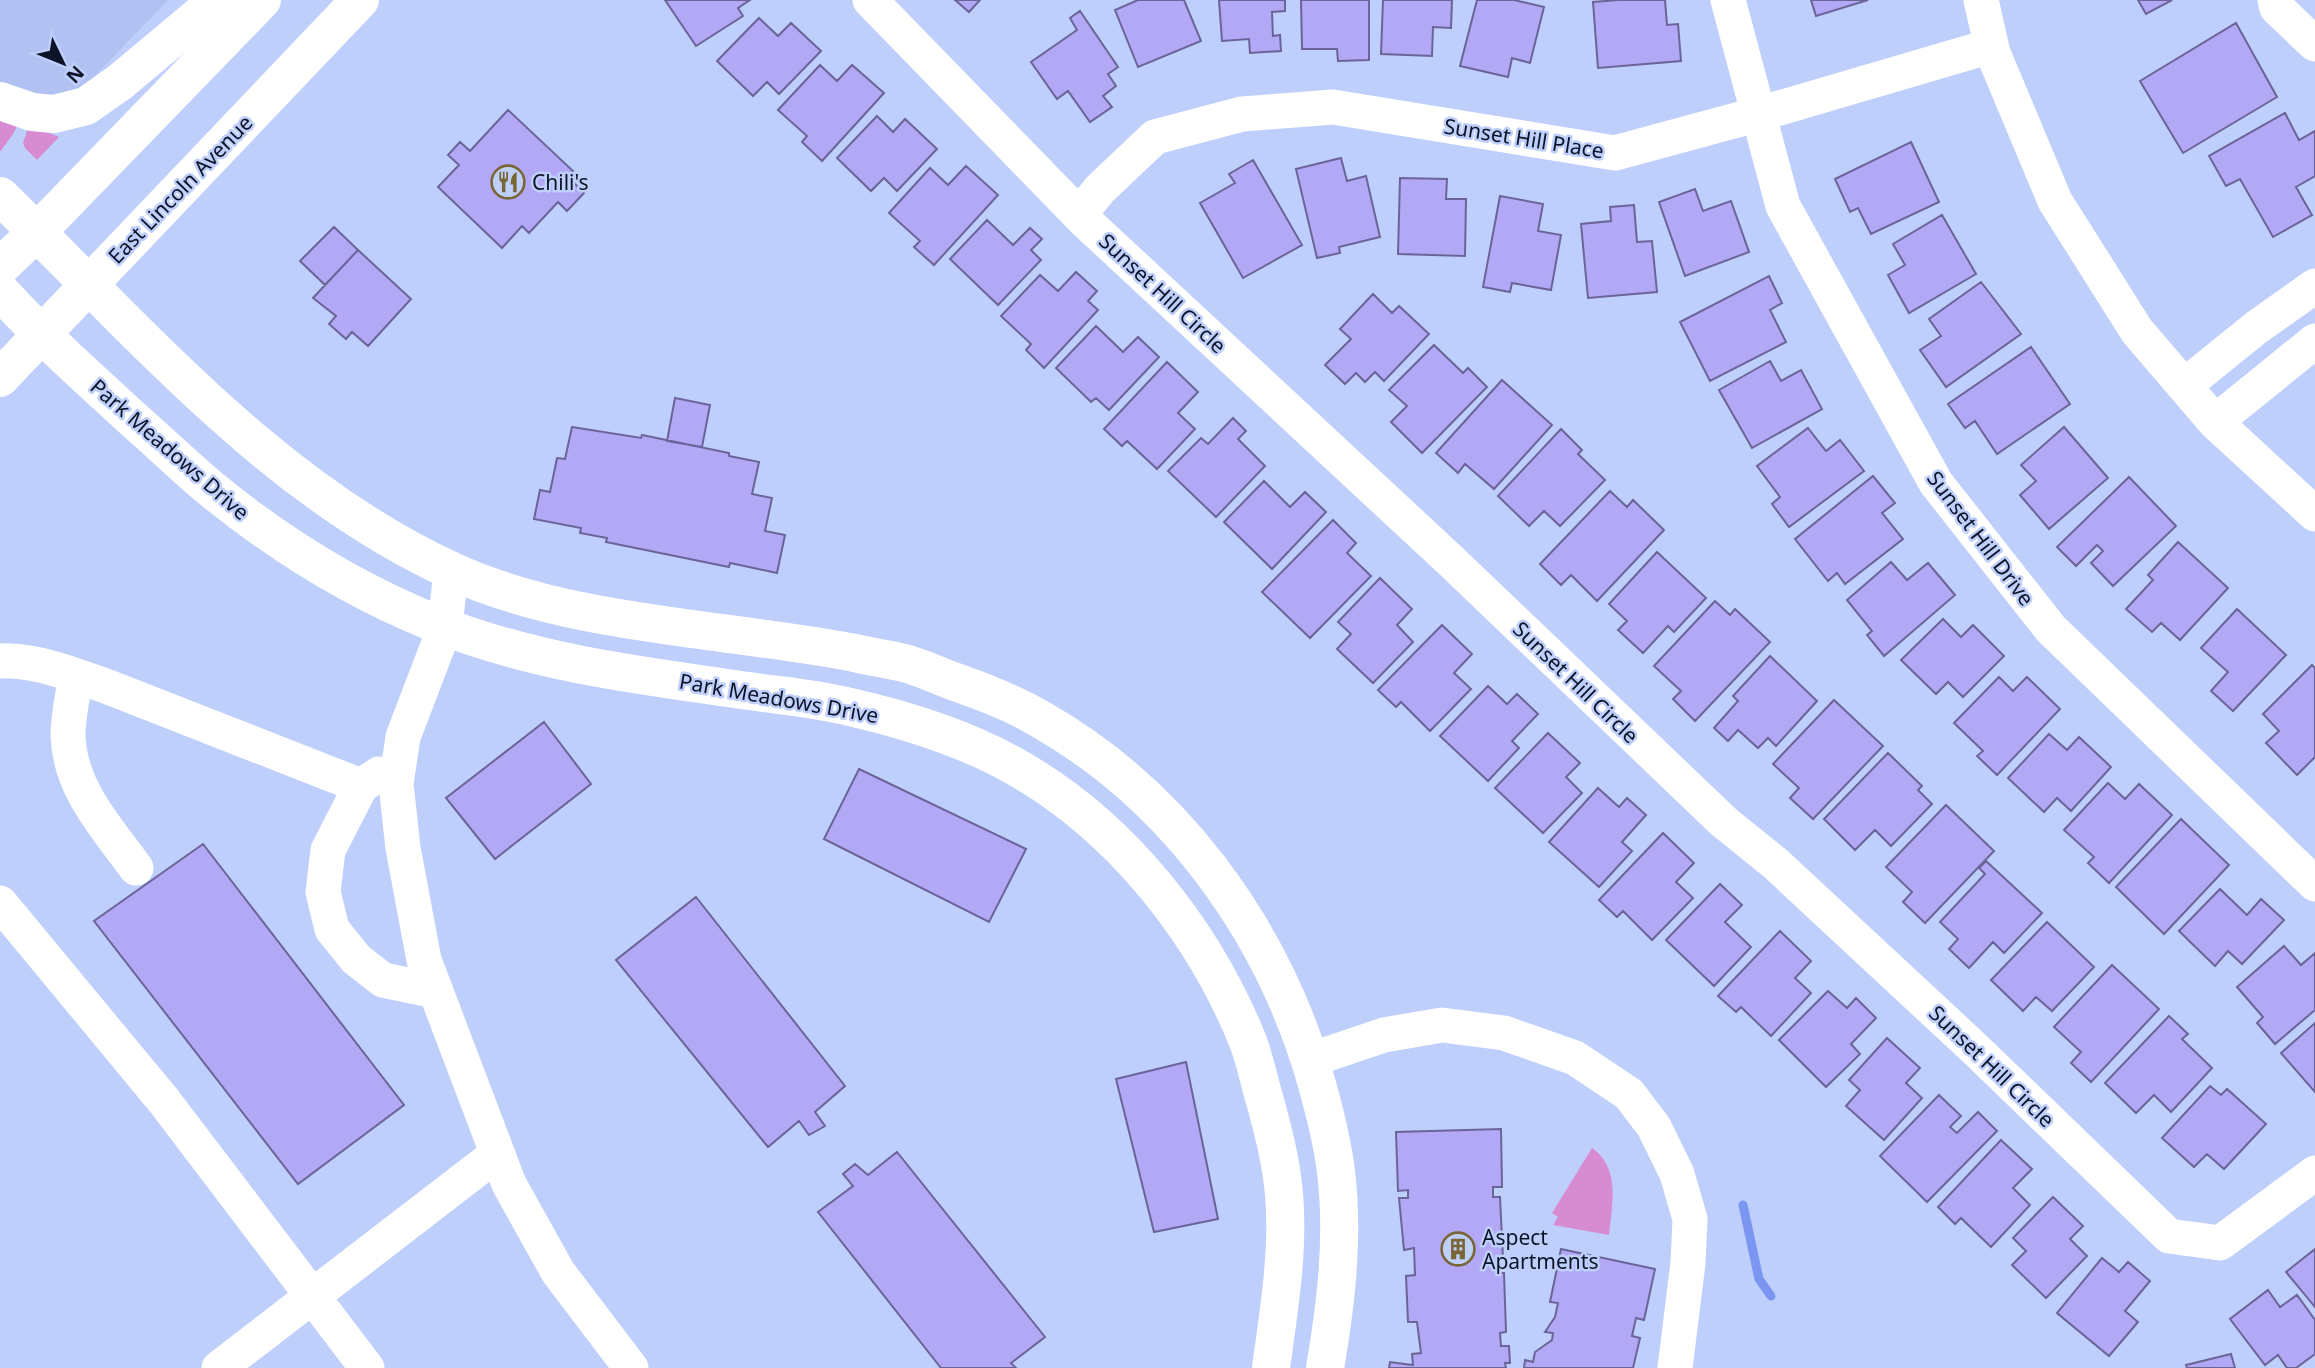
<svg xmlns="http://www.w3.org/2000/svg" width="2315" height="1368" font-family="'Noto Sans',sans-serif">
<style>
.built{fill:#b0c1f2}
.green{fill:#d78bd1}
.lines{fill:none;stroke-linecap:round;stroke-linejoin:round}
.stream{stroke:#7a96f0;stroke-width:9}
.building{fill:#b2a8f5;stroke:#6b6498;stroke-width:2}
.minor{stroke:#fff;stroke-width:35}
.major{stroke:#fff;stroke-width:38}
.labels{text-anchor:middle;dominant-baseline:central;stroke-width:5;stroke-linejoin:round;paint-order:stroke}
.street-label{font-size:21px;fill:#0e1428;stroke:#bfcffc}
.poi-label{font-size:21px;fill:#0e1428;stroke:#bfcffc;text-anchor:start}
</style>
<rect width="100%" height="100%" fill="#bfcffc"/>
<path class="built" d="M 0,0 L 168,0 L 86,85 L 61,101 L 0,88 Z"/>
<path class="green" d="M 0,109 L 19,122 L 13,134 L 0,152 Z
M 29,125 L 59,137 L 37,160 L 25,148 L 23,143 Z
M 1592,1148 C 1621,1168 1612,1205 1609,1235 L 1553,1225 L 1558,1217 L 1552,1213 Z"/>
<g class="lines">
<path class="stream" d="M 1743,1205 L 1759,1279 L 1771,1296"/>
</g>
<path class="building" d="M 665,0 L 750,0 L 738,8 L 743,16 L 696,46 Z
M 955,0 L 980,0 L 969,12 Z
M 1138,0 L 1184,0 L 1201,41 L 1138,67 L 1115,10 Z
M 1219,0 L 1285,0 L 1285,11 L 1272,12 L 1273,36 L 1280,35 L 1281,51 L 1250,53 L 1249,39 L 1222,41 Z
M 1301,0 L 1369,0 L 1369,60 L 1338,61 L 1337,49 L 1302,49 Z
M 1383,0 L 1452,0 L 1451,28 L 1433,27 L 1432,56 L 1381,54 Z
M 1477,0 L 1514,0 L 1544,7 L 1530,63 L 1512,58 L 1508,77 L 1460,66 Z
M 1618,0 L 1665,0 L 1667,25 L 1678,24 L 1681,61 L 1598,68 L 1593,2 Z
M 1811,0 L 1868,0 L 1816,16 Z
M 2138,0 L 2172,0 L 2146,14 Z
M 1080,11 L 1118,67 L 1108,74 L 1116,86 L 1103,96 L 1112,107 L 1090,122 L 1068,91 L 1057,99 L 1031,62 L 1077,30 L 1070,18 Z
M 759,18 L 778,36 L 791,23 L 821,51 L 779,94 L 767,82 L 753,96 L 717,61 Z
M 2236,23 L 2277,97 L 2183,153 L 2140,81 Z
M 820,65 L 837,81 L 852,65 L 884,93 L 822,161 L 802,142 L 807,136 L 778,110 Z
M 508,110 L 573,171 L 568,177 L 584,193 L 567,211 L 558,202 L 529,233 L 522,226 L 502,248 L 438,187 L 459,165 L 448,155 L 460,142 L 470,151 Z
M 2285,113 L 2299,140 L 2315,131 L 2315,176 L 2296,187 L 2312,215 L 2273,237 L 2240,179 L 2226,186 L 2209,156 Z
M 877,116 L 893,132 L 905,119 L 937,149 L 897,191 L 884,178 L 871,191 L 837,158 Z
M 1911,142 L 1939,202 L 1871,234 L 1858,208 L 1850,212 L 1835,179 Z
M 1341,158 L 1347,181 L 1366,176 L 1380,237 L 1339,247 L 1340,253 L 1317,258 L 1296,169 Z
M 1253,160 L 1302,245 L 1243,278 L 1200,203 L 1235,183 L 1229,174 Z
M 966,166 L 998,195 L 934,265 L 914,247 L 920,241 L 889,213 L 930,168 L 948,185 Z
M 1400,178 L 1447,179 L 1446,199 L 1466,199 L 1465,256 L 1398,254 Z
M 1695,189 L 1703,211 L 1731,201 L 1749,252 L 1685,276 L 1659,202 Z
M 1500,196 L 1543,204 L 1538,231 L 1561,235 L 1551,290 L 1512,283 L 1510,292 L 1483,287 Z
M 1634,205 L 1637,242 L 1652,241 L 1657,292 L 1588,298 L 1581,224 L 1611,221 L 1610,207 Z
M 1942,215 L 1976,274 L 1909,313 L 1888,275 L 1905,265 L 1893,244 Z
M 987,220 L 1013,245 L 1030,228 L 1042,239 L 1031,250 L 1041,260 L 998,305 L 950,259 Z
M 334,227 L 358,250 L 325,285 L 300,261 Z
M 358,250 L 411,299 L 368,346 L 352,332 L 346,339 L 329,324 L 336,316 L 313,298 Z
M 1076,272 L 1097,291 L 1088,301 L 1098,310 L 1044,368 L 1026,350 L 1031,344 L 1001,316 L 1040,275 L 1058,291 Z
M 1769,276 L 1782,303 L 1770,310 L 1786,342 L 1710,381 L 1680,322 Z
M 1981,282 L 2021,334 L 1946,387 L 1920,350 L 1941,336 L 1929,319 Z
M 1373,294 L 1392,313 L 1399,306 L 1429,334 L 1384,381 L 1375,372 L 1365,382 L 1356,373 L 1345,384 L 1325,365 L 1351,339 L 1340,329 Z
M 1096,326 L 1123,352 L 1138,337 L 1159,357 L 1109,410 L 1096,398 L 1091,402 L 1056,368 Z
M 1434,345 L 1463,373 L 1468,368 L 1487,387 L 1422,453 L 1391,422 L 1407,406 L 1389,390 Z
M 2031,347 L 2070,404 L 1997,454 L 1975,421 L 1965,428 L 1948,404 Z
M 1770,361 L 1781,381 L 1801,370 L 1822,409 L 1752,448 L 1719,390 Z
M 1167,362 L 1198,392 L 1178,413 L 1195,429 L 1157,469 L 1127,441 L 1122,446 L 1104,429 Z
M 1502,380 L 1552,425 L 1494,489 L 1465,464 L 1458,473 L 1436,453 Z
M 675,398 L 710,405 L 702,447 L 667,441 Z
M 1233,418 L 1246,431 L 1238,439 L 1265,466 L 1216,517 L 1168,471 L 1201,438 L 1208,444 Z
M 572,427 L 641,438 L 642,435 L 729,453 L 729,456 L 759,462 L 752,494 L 772,498 L 765,531 L 785,535 L 777,573 L 730,563 L 729,567 L 606,542 L 607,538 L 580,533 L 581,528 L 534,519 L 540,490 L 550,492 L 557,458 L 565,459 Z
M 2064,427 L 2108,478 L 2049,529 L 2020,495 L 2036,481 L 2021,465 Z
M 1808,428 L 1826,451 L 1840,440 L 1864,471 L 1789,527 L 1772,504 L 1780,497 L 1757,466 Z
M 1561,429 L 1582,450 L 1578,454 L 1605,480 L 1560,526 L 1544,511 L 1529,526 L 1498,496 Z
M 1873,476 L 1895,503 L 1882,513 L 1903,539 L 1845,584 L 1837,573 L 1828,581 L 1795,539 Z
M 2129,477 L 2176,526 L 2113,586 L 2091,563 L 2103,551 L 2097,545 L 2076,566 L 2057,547 Z
M 1264,481 L 1290,507 L 1305,492 L 1326,512 L 1272,569 L 1224,522 Z
M 1610,491 L 1627,507 L 1633,500 L 1664,530 L 1597,601 L 1571,575 L 1561,585 L 1540,564 Z
M 1333,520 L 1356,543 L 1347,553 L 1371,576 L 1310,638 L 1262,592 Z
M 2178,542 L 2228,588 L 2180,640 L 2161,623 L 2152,632 L 2126,609 L 2153,580 L 2148,575 Z
M 1657,552 L 1706,598 L 1674,632 L 1668,626 L 1643,653 L 1618,630 L 1627,621 L 1609,604 Z
M 1891,562 L 1907,580 L 1928,563 L 1955,595 L 1884,656 L 1867,635 L 1872,631 L 1847,600 Z
M 1380,578 L 1412,609 L 1397,625 L 1413,642 L 1373,683 L 1337,649 L 1351,634 L 1338,622 Z
M 1715,601 L 1730,615 L 1735,609 L 1770,642 L 1695,721 L 1673,699 L 1681,691 L 1654,666 Z
M 2237,609 L 2286,655 L 2233,711 L 2211,691 L 2228,672 L 2201,648 Z
M 1943,619 L 1961,637 L 1973,625 L 2004,656 L 1963,697 L 1948,682 L 1936,694 L 1901,660 Z
M 1442,625 L 1472,654 L 1454,673 L 1471,689 L 1430,731 L 1401,702 L 1396,707 L 1378,690 Z
M 1770,656 L 1817,701 L 1776,746 L 1768,738 L 1758,748 L 1738,730 L 1728,741 L 1714,728 L 1738,701 L 1733,696 Z
M 2312,665 L 2315,668 L 2315,757 L 2297,775 L 2266,743 L 2279,731 L 2263,714 Z
M 1999,677 L 2013,691 L 2027,677 L 2060,709 L 1997,775 L 1977,756 L 1983,751 L 1954,723 Z
M 1488,686 L 1507,704 L 1517,694 L 1538,714 L 1512,741 L 1519,748 L 1488,781 L 1440,736 Z
M 1834,700 L 1883,746 L 1813,819 L 1790,798 L 1799,788 L 1773,764 Z
M 544,722 L 591,784 L 495,859 L 446,798 Z
M 1548,733 L 1580,763 L 1566,777 L 1582,793 L 1543,833 L 1495,788 Z
M 2049,734 L 2067,750 L 2079,737 L 2111,767 L 2071,811 L 2057,798 L 2044,812 L 2008,778 Z
M 1888,753 L 1922,786 L 1918,790 L 1932,804 L 1891,846 L 1875,830 L 1855,850 L 1824,819 Z
M 859,769 L 1026,849 L 989,922 L 824,839 Z
M 2108,783 L 2125,799 L 2139,784 L 2172,815 L 2109,883 L 2088,863 L 2094,857 L 2064,830 Z
M 1598,788 L 1619,807 L 1627,798 L 1646,815 L 1622,842 L 1632,851 L 1599,887 L 1549,842 Z
M 1946,805 L 1994,851 L 1925,923 L 1903,902 L 1912,892 L 1886,867 Z
M 2181,819 L 2229,865 L 2164,934 L 2116,887 Z
M 1663,833 L 1694,863 L 1676,882 L 1693,898 L 1652,940 L 1623,911 L 1617,917 L 1599,900 Z
M 203,844 L 404,1105 L 298,1184 L 94,921 Z
M 1986,861 L 2042,913 L 2004,953 L 1993,942 L 1969,968 L 1949,949 L 1958,939 L 1940,922 L 1985,874 L 1979,868 Z
M 1720,884 L 1742,905 L 1725,922 L 1751,947 L 1714,986 L 1666,940 Z
M 2220,889 L 2247,915 L 2261,899 L 2284,920 L 2242,964 L 2228,951 L 2215,966 L 2179,931 Z
M 696,897 L 845,1086 L 815,1112 L 825,1126 L 809,1135 L 799,1121 L 768,1147 L 616,960 Z
M 2047,922 L 2094,967 L 2052,1011 L 2036,997 L 2023,1011 L 1991,980 Z
M 1780,931 L 1811,961 L 1795,978 L 1811,993 L 1771,1036 L 1741,1007 L 1736,1012 L 1718,996 Z
M 2284,946 L 2301,965 L 2315,953 L 2315,1010 L 2275,1044 L 2257,1023 L 2263,1017 L 2237,987 Z
M 2112,965 L 2159,1009 L 2091,1082 L 2071,1063 L 2081,1052 L 2054,1027 Z
M 1828,991 L 1847,1008 L 1856,998 L 1876,1018 L 1851,1044 L 1860,1054 L 1826,1087 L 1779,1040 Z
M 2169,1016 L 2188,1034 L 2182,1039 L 2212,1068 L 2171,1112 L 2154,1095 L 2136,1113 L 2105,1083 Z
M 2315,1023 L 2315,1092 L 2281,1053 Z
M 1887,1038 L 1920,1068 L 1906,1083 L 1922,1098 L 1884,1140 L 1846,1106 L 1860,1090 L 1849,1080 Z
M 1186,1062 L 1218,1219 L 1154,1232 L 1116,1079 Z
M 2210,1086 L 2221,1095 L 2227,1089 L 2266,1124 L 2224,1169 L 2207,1154 L 2194,1167 L 2162,1138 Z
M 1939,1095 L 1961,1116 L 1950,1127 L 1957,1133 L 1978,1112 L 1997,1131 L 1927,1202 L 1880,1156 Z
M 1501,1129 L 1502,1187 L 1493,1187 L 1493,1197 L 1500,1197 L 1503,1259 L 1496,1259 L 1497,1273 L 1504,1273 L 1506,1332 L 1500,1333 L 1501,1346 L 1509,1346 L 1510,1363 L 1505,1363 L 1506,1368 L 1389,1368 L 1390,1362 L 1413,1365 L 1412,1354 L 1421,1353 L 1417,1322 L 1408,1322 L 1406,1276 L 1415,1275 L 1414,1248 L 1404,1250 L 1399,1198 L 1408,1198 L 1408,1190 L 1398,1191 L 1396,1132 Z
M 2001,1140 L 2032,1169 L 2013,1188 L 2030,1205 L 1991,1247 L 1961,1218 L 1955,1224 L 1938,1207 Z
M 897,1152 L 1045,1337 L 1011,1363 L 1016,1368 L 941,1368 L 818,1212 L 853,1186 L 843,1174 L 855,1164 L 868,1175 Z
M 2053,1197 L 2083,1226 L 2070,1239 L 2087,1256 L 2046,1298 L 2012,1265 L 2026,1251 L 2013,1238 Z
M 1561,1249 L 1655,1269 L 1644,1320 L 1636,1318 L 1632,1336 L 1640,1338 L 1633,1368 L 1524,1368 L 1525,1360 L 1533,1362 L 1535,1352 L 1552,1340 L 1553,1333 L 1545,1332 L 1555,1317 L 1558,1303 L 1550,1302 Z
M 2315,1249 L 2315,1307 L 2286,1272 Z
M 2102,1258 L 2119,1272 L 2128,1262 L 2150,1281 L 2125,1311 L 2138,1322 L 2109,1356 L 2057,1313 Z
M 2268,1290 L 2280,1307 L 2297,1295 L 2315,1320 L 2315,1354 L 2296,1368 L 2287,1368 L 2278,1355 L 2265,1365 L 2230,1319 Z
M 2231,1354 L 2235,1368 L 2187,1368 L 2186,1365 Z"/>
<g class="lines">
<path class="minor" d="M 870,0 L 1085,221 L 1451,561 L 1724,822 L 1776,864 L 1974,1048 L 2169,1236 L 2220,1243 L 2315,1173
M 1728,0 L 1783,206 L 1936,483 L 2051,629 L 2315,884
M 1981,0 L 1993,53 L 2055,201 L 2137,331 L 2215,422 L 2315,514
M 2275,0 L 2277,8 L 2315,44
M 1079,215 L 1100,189 L 1155,137 L 1242,114 L 1333,107 L 1615,153 L 1759,114 L 1991,46
M 2184,386 L 2257,327 L 2315,286
M 2215,422 L 2315,341
M 451,570 L 445,627 L 403,737 L 396,784 L 403,848 L 424,960 L 509,1184 L 558,1272 L 631,1368
M 0,661 C 35,659 78,676 111,688 L 361,786
M 76,676 C 73,695 68,716 68,735 C 69,788 107,828 136,868
M 379,774 L 361,786 L 328,850 L 323,892 L 332,929 L 356,959 L 383,980 L 436,991
M 0,903 L 164,1101 L 367,1368
M 1310,1060 L 1384,1035 L 1442,1025 L 1504,1033 L 1575,1058 L 1629,1094 L 1654,1127 L 1677,1174 L 1690,1219 L 1688,1263 L 1675,1368
M 219,1368 L 497,1154"/>
<path class="major" d="M 0,101 L 32,112 L 54,114 L 86,106 L 120,82 L 218,0
M 0,196 C 140,332 271,488 452,571 C 572,626 726,628 855,653 C 871,657 888,659 904,663 C 919,667 935,674 950,680 C 981,691 1011,702 1040,719 C 1172,794 1267,923 1312,1067 C 1322,1101 1332,1137 1336,1172 C 1344,1237 1336,1304 1325,1368
M 0,267 L 37,232 L 262,0
M 0,291 C 42,337 88,378 134,420 C 159,442 184,466 210,488 C 276,542 353,590 432,622 C 533,663 642,676 749,691 C 783,696 818,699 850,707 C 907,720 965,738 1016,767 C 1120,826 1202,929 1247,1039 C 1255,1059 1259,1081 1265,1101 C 1275,1137 1284,1173 1285,1211 C 1287,1263 1278,1316 1271,1368
M 0,378 L 360,0"/>
</g>
<defs>
<symbol id="restaurant-ring" viewBox="-11 -11 22 22"><circle r="9.5" fill="#bfcffc" stroke="#786634" stroke-width="1.5"/><path d="M-5-6h1v4h1v-4h1v4h1v-4h1v5L-1.5 .5V6h-2V.5L-5-1ZM5-6V6H3V1.5H1.5Q1.5-4 5-6Z" fill="#786634"/></symbol>
<symbol id="building-ring" viewBox="-11 -11 22 22"><circle r="9.5" fill="#bfcffc" stroke="#786634" stroke-width="1.5"/><path d="M-4-6H4V6H1V3H-1V6H-4ZM-2.5-4.3h1.7v1.8h-1.7ZM.8-4.3h1.7v1.8H.8ZM-2.5-1h1.7V.8h-1.7ZM.8-1h1.7V.8H.8Z" fill="#786634"/></symbol>
</defs>
<g fill-rule="evenodd">
<use href="#restaurant-ring" x="489" y="163" width="38" height="38"/>
<use href="#building-ring" x="1439" y="1230" width="38" height="38"/>
</g>
<g class="labels">
<g class="street-label">
<text transform="translate(1524 138) rotate(9)">Sunset Hill Place</text>
<text transform="translate(180 189) rotate(-46)">East Lincoln Avenue</text>
<text transform="translate(1163 293) rotate(43)">Sunset Hill Circle</text>
<text transform="translate(170 449) rotate(41)">Park Meadows Drive</text>
<text transform="translate(1981 538) rotate(53)">Sunset Hill Drive</text>
<text transform="translate(1576 682) rotate(44)">Sunset Hill Circle</text>
<text transform="translate(779 698) rotate(10)">Park Meadows Drive</text>
<text transform="translate(1992 1066) rotate(44)">Sunset Hill Circle</text>
</g>
<g class="poi-label">
<text x="532" y="182">Chili's</text>
<text x="1482" y="1237">Aspect<tspan x="1482" dy="24">Apartments</tspan></text>
</g>
</g>
<g transform="translate(63 63) rotate(133)" stroke="#bfcffc" stroke-width="5" paint-order="stroke">
<path d="M0-5L12 26L0 18L-12 26Z" fill="#0e1428"/>
<text y="-10" font-size="19" font-weight="bold" text-anchor="middle" fill="#0e1428">N</text>
</g>
</svg>
